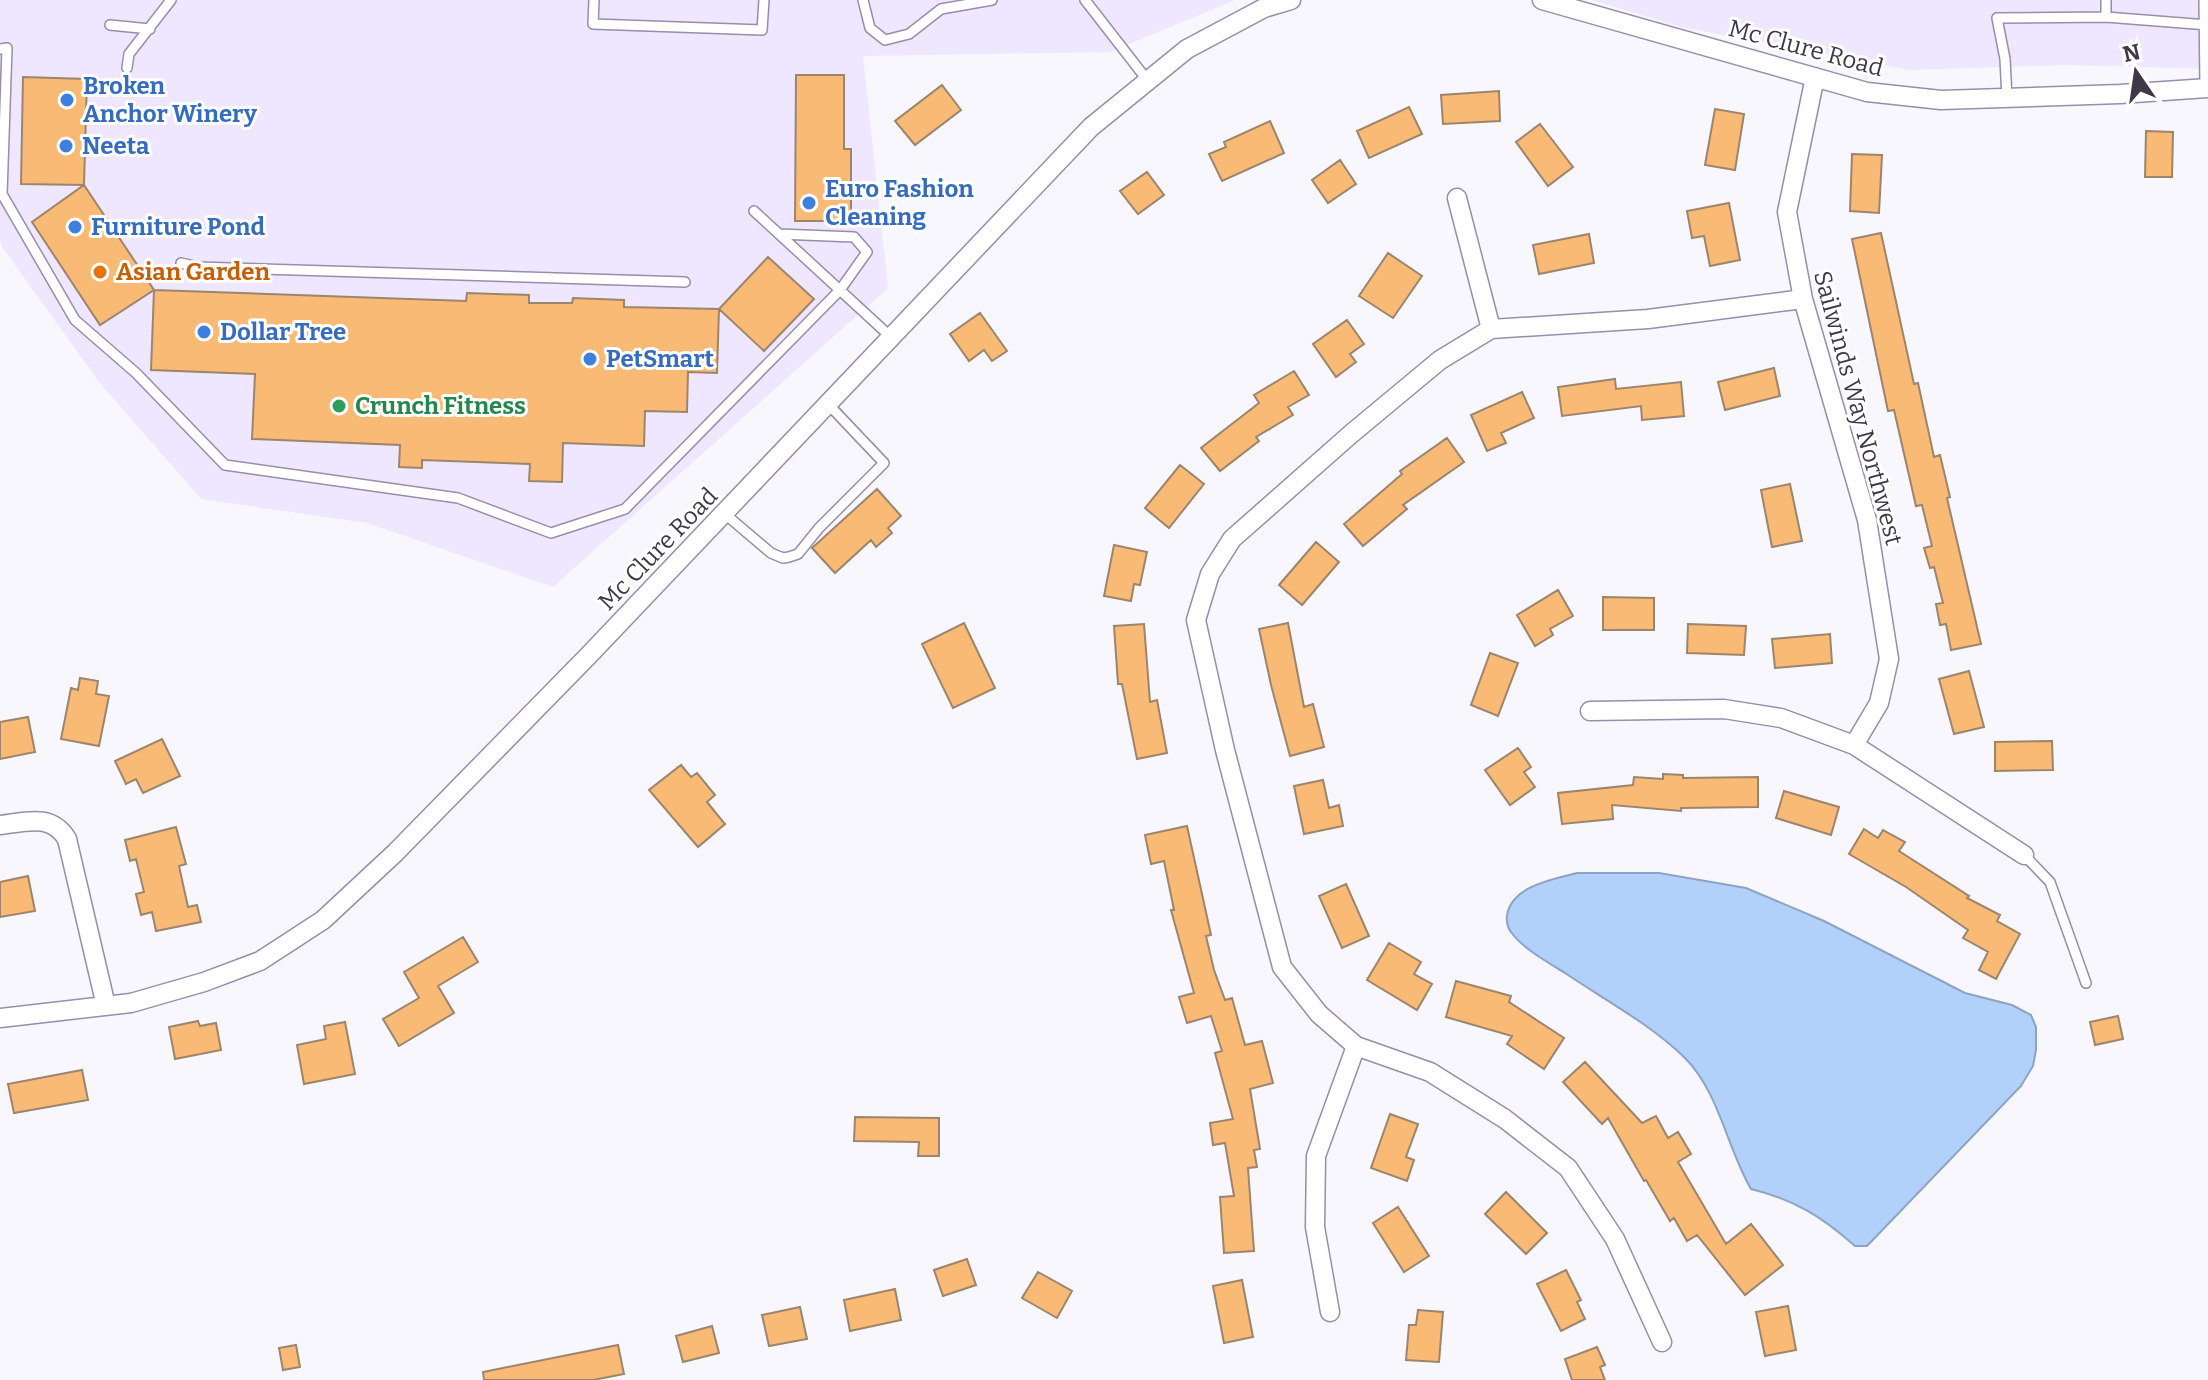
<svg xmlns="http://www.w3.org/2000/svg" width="2208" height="1380" font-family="Bitter,serif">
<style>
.built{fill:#eee7ff}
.water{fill:#b1d0fa;stroke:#8ea3c4;stroke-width:2}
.building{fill:#f9ba76;stroke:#9d856d;stroke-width:2}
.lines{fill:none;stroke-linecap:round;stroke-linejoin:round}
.service-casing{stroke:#978dac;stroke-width:12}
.minor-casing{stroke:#978dac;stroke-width:21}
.service{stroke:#fff;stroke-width:9}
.minor{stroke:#fff;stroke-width:18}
.shop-dot{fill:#3f7fe0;stroke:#fff;stroke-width:3}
.food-dot{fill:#e8710a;stroke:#fff;stroke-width:3}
.leisure-dot{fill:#2e9e5b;stroke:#fff;stroke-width:3}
.labels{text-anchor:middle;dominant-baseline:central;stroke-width:6;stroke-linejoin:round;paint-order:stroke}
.street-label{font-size:24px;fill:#3d3946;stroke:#fff}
.shop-label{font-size:24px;font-weight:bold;fill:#366cbe;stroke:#fff;text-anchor:start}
.food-label{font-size:24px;font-weight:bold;fill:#c56008;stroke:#fff;text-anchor:start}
.leisure-label{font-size:24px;font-weight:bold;fill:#27864d;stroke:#fff;text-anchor:start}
</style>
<rect width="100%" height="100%" fill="#f8f7fd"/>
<path class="built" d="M 0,0 L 1235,0 L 1110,52 L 863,56 L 888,288 L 553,587 L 367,523 L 201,499 L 99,382 L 2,247 L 0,240 Z
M 1592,0 L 2208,0 L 2208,69 L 2068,65 L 1909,70 L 1681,27 Z"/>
<path class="water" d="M 1577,873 L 1659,873 L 1746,888 L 1824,921 L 1965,993 L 2012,1005 L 2031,1015 L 2036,1027 L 2036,1050 L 2033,1066 L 2021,1086 L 1867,1246 L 1855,1246 C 1821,1216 1795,1200 1751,1189 C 1727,1148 1719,1092 1685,1058 C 1650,1024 1605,1000 1565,973 C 1548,962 1523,949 1511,932 C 1508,929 1506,920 1507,915 C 1512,886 1553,879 1577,873 Z"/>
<path class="building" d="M 796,75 L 844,75 L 844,149 L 851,149 L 851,221 L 795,221 Z
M 23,77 L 87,79 L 84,185 L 21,184 Z
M 942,85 L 961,110 L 915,145 L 895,121 Z
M 1499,91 L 1500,121 L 1443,124 L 1441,95 Z
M 1409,107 L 1422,134 L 1369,158 L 1357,131 Z
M 1715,109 L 1744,114 L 1735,170 L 1705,165 Z
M 1270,121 L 1284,153 L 1222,181 L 1209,154 L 1226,147 L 1224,142 Z
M 1540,124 L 1573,167 L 1548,186 L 1516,142 Z
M 2146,131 L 2173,132 L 2172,177 L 2145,177 Z
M 1852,154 L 1882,155 L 1879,213 L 1850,211 Z
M 1340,160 L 1356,184 L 1328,203 L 1312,180 Z
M 1147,172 L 1164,195 L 1138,214 L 1120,191 Z
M 84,185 L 154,290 L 100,325 L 32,222 Z
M 1729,203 L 1740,260 L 1710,266 L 1704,236 L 1692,238 L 1687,211 Z
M 1881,233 L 1914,384 L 1918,383 L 1934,457 L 1940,455 L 1950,497 L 1947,498 L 1981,644 L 1951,650 L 1946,624 L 1940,625 L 1936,604 L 1943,603 L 1934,567 L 1930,568 L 1924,548 L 1932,546 L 1922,505 L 1916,506 L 1894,410 L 1888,411 L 1852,239 Z
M 1589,234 L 1594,263 L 1539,274 L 1533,245 Z
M 1388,253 L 1422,276 L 1393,318 L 1359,296 Z
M 768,257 L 814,299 L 764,351 L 719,309 Z
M 154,290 L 466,301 L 467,293 L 529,295 L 529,303 L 572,303 L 573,298 L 624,300 L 624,307 L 719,309 L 717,373 L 688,372 L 687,412 L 645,411 L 644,446 L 563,443 L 562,482 L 529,481 L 530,464 L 422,460 L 422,468 L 399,467 L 400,445 L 252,439 L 255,374 L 151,370 Z
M 980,313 L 1007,351 L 992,361 L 984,350 L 969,361 L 950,334 Z
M 1347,320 L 1364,344 L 1350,354 L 1356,362 L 1336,377 L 1313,344 Z
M 1774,368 L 1780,396 L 1725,410 L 1718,382 Z
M 1294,371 L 1309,395 L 1288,407 L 1293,415 L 1256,437 L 1259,441 L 1220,471 L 1201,448 L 1259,403 L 1254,395 Z
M 1615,379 L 1616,389 L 1681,382 L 1684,416 L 1642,420 L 1641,406 L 1562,416 L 1558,387 Z
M 1522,392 L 1534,418 L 1501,433 L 1506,443 L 1487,451 L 1471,415 Z
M 1447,438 L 1464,462 L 1403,505 L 1407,509 L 1363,546 L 1344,524 L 1402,474 L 1400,471 Z
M 1180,465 L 1204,484 L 1169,528 L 1145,508 Z
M 1790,484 L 1802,541 L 1772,547 L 1761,490 Z
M 877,489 L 901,516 L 888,528 L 892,533 L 876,547 L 871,540 L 835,573 L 812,548 Z
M 1316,542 L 1339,562 L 1302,605 L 1279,585 Z
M 1114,545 L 1147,552 L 1140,585 L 1134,584 L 1131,601 L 1104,596 Z
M 1558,590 L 1573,616 L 1550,629 L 1553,635 L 1535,646 L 1517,615 Z
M 1603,597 L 1654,598 L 1654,630 L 1603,630 Z
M 964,623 L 995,688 L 953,708 L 922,644 Z
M 1288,623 L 1304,707 L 1313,704 L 1324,747 L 1290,756 L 1271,685 L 1259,629 Z
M 1144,624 L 1150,702 L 1157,700 L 1167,753 L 1137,759 L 1122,684 L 1118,684 L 1114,626 Z
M 1688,624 L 1746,626 L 1744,655 L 1687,653 Z
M 1830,634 L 1832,663 L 1775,668 L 1772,639 Z
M 1490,653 L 1518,663 L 1498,716 L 1471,705 Z
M 1969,671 L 1984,727 L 1954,734 L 1939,679 Z
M 80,678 L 98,681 L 96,694 L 109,696 L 99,746 L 61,739 L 71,688 L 78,690 Z
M 28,717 L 35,752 L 0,759 L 0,722 Z
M 162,739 L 180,776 L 143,793 L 136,779 L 126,784 L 115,761 Z
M 2052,741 L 2053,770 L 1995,771 L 1995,742 Z
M 1518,748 L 1531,767 L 1524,772 L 1535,787 L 1510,805 L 1485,770 Z
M 681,765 L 691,777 L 697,773 L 715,795 L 707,802 L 725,824 L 698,847 L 649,790 Z
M 1663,774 L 1683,775 L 1683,778 L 1758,777 L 1758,807 L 1681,808 L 1681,811 L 1612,805 L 1613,819 L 1562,824 L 1558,793 L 1633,785 L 1634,777 L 1663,779 Z
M 1323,780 L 1329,808 L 1339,805 L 1343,826 L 1304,834 L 1294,786 Z
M 1784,791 L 1839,807 L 1831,835 L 1776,818 Z
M 1187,826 L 1211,935 L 1206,936 L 1214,970 L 1225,1000 L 1232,998 L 1245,1045 L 1262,1041 L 1273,1083 L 1250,1089 L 1260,1149 L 1254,1150 L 1257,1167 L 1248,1168 L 1254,1251 L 1224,1253 L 1220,1197 L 1234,1196 L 1225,1143 L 1213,1145 L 1210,1123 L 1233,1119 L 1215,1053 L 1222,1051 L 1211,1016 L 1187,1023 L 1179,997 L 1194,993 L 1171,910 L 1174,910 L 1164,861 L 1151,864 L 1145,835 Z
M 176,827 L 186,864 L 179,866 L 188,907 L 197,905 L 201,922 L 156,931 L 152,912 L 141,915 L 136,894 L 144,892 L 136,859 L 130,861 L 125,840 Z
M 1864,829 L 1878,838 L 1883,830 L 1905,842 L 1899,851 L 1969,896 L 1967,898 L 2000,915 L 1997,921 L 2020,934 L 1996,979 L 1979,970 L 1988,952 L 1963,938 L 1968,930 L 1906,887 L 1849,854 Z
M 28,876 L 35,911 L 0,917 L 0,882 Z
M 1346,884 L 1369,936 L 1342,948 L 1319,896 Z
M 463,937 L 478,962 L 438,986 L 454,1013 L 399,1046 L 383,1019 L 419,998 L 404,972 Z
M 1389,943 L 1421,962 L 1414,974 L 1432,984 L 1417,1010 L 1367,980 Z
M 1456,981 L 1511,996 L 1509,1002 L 1564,1038 L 1544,1069 L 1507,1044 L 1512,1036 L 1446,1017 Z
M 2118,1016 L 2123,1039 L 2095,1045 L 2090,1022 Z
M 198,1021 L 200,1026 L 216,1023 L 221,1050 L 175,1059 L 169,1027 Z
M 345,1022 L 355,1074 L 304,1084 L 297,1045 L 326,1039 L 324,1026 Z
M 1585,1062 L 1642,1123 L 1656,1116 L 1668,1138 L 1678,1132 L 1691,1154 L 1678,1162 L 1726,1244 L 1751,1224 L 1783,1265 L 1745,1295 L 1697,1235 L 1687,1241 L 1674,1218 L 1670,1221 L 1646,1180 L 1644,1181 L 1608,1118 L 1602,1124 L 1563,1082 Z
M 82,1070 L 88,1100 L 14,1113 L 8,1084 Z
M 1390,1114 L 1418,1124 L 1406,1157 L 1414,1160 L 1407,1181 L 1371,1168 Z
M 855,1117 L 939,1118 L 939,1156 L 918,1156 L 919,1142 L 854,1141 Z
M 1506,1192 L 1547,1233 L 1526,1254 L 1485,1214 Z
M 1398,1207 L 1429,1256 L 1404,1272 L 1373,1223 Z
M 967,1259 L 976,1285 L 943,1296 L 934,1270 Z
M 1566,1270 L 1581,1300 L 1577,1302 L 1585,1319 L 1561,1331 L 1537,1284 Z
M 1038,1272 L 1072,1291 L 1057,1318 L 1022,1298 Z
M 1242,1280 L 1253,1337 L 1224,1343 L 1213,1286 Z
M 895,1289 L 901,1320 L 850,1331 L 844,1300 Z
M 1788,1306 L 1796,1350 L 1765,1356 L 1756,1312 Z
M 800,1307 L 807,1339 L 769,1346 L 762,1315 Z
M 1418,1310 L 1443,1312 L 1439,1362 L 1406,1360 L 1409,1325 L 1416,1325 Z
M 712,1326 L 719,1353 L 683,1362 L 676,1336 Z
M 296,1345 L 300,1367 L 283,1370 L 279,1348 Z
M 618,1345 L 624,1374 L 593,1380 L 484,1380 L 483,1372 Z
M 1597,1347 L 1605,1365 L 1600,1367 L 1605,1380 L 1572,1380 L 1565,1359 Z"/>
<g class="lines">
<defs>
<path id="service" d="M 594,0 L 593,24 L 762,30 L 764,0
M 863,0 L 870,28 L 885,40 L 909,34 L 941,9 L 992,0
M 1085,0 L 1148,81
M 2106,0 L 2106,17 L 2208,25
M 2204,0 L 2205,88
M 110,25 L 150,29
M 0,49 L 7,48 L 2,194 L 75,320 L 136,373 L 225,465 L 458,498 L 551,533 L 625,509 L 840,290 L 867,252 L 854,237 L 779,234
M 127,68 L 129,54 L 171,0
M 2007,98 L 2005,59 L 1997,18 L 2106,17
M 754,211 L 892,338
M 181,263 L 198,267 L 685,282
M 725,514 L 771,553 L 783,558 L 789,557 L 798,554 L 819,528 L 884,463 L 829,405
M 2024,855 L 2050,882 L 2086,983"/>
<path id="minor" d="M 1542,0 L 1867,92 L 1941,100 L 2120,94 L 2208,88
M 1815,77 L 1787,212 L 1803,299 L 1867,520 L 1889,659 L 1879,703 L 1854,745
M 1457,198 L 1491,329
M 1590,711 L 1724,709 L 1781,718 L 1854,745 L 2024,855
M 0,825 C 26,822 51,813 67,839 L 106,1006
M 0,1018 L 131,1003 L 204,982 L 260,961 L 323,920 L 395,853 L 589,655 L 1091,127 L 1187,49 L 1264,8 L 1291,0
M 1330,1312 L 1315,1227 L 1316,1156 L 1356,1046
M 1662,1342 L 1615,1239 L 1568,1168 L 1505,1119 L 1430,1072 L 1356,1046 L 1319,1014 L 1282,967 L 1225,750 L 1196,620 L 1210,574 L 1232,539 L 1351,434 L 1440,360 L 1491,329 L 1648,319 L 1803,299"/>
</defs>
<use href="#service" class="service-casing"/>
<use href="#minor" class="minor-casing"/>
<use href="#service" class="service"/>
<use href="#minor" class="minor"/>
</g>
<g class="shop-dot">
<circle cx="67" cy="100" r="8"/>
<circle cx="66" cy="146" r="8"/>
<circle cx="809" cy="203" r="8"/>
<circle cx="75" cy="227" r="8"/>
<circle cx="204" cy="332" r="8"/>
<circle cx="590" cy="359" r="8"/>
</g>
<circle class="food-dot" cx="100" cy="272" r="8"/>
<circle class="leisure-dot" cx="339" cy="406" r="8"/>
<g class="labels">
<g class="street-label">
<text transform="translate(1806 48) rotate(15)">Mc Clure Road</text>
<text transform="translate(1858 408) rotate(75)">Sailwinds Way Northwest</text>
<text transform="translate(658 549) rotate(-46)">Mc Clure Road</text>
</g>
<g class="shop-label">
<text x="83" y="86">Broken<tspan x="83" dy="28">Anchor Winery</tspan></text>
<text x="82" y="146">Neeta</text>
<text x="825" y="189">Euro Fashion<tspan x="825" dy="28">Cleaning</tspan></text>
<text x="91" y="227">Furniture Pond</text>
<text x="220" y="332">Dollar Tree</text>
<text x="606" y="359">PetSmart</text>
</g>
<g class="food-label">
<text x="116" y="272">Asian Garden</text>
</g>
<g class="leisure-label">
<text x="355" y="406">Crunch Fitness</text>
</g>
</g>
<g transform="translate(2136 72) rotate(347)" stroke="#ffffff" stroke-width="6" paint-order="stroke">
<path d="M0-6L14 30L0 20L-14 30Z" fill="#3d3946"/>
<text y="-12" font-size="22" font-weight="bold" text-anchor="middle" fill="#3d3946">N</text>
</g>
</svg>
